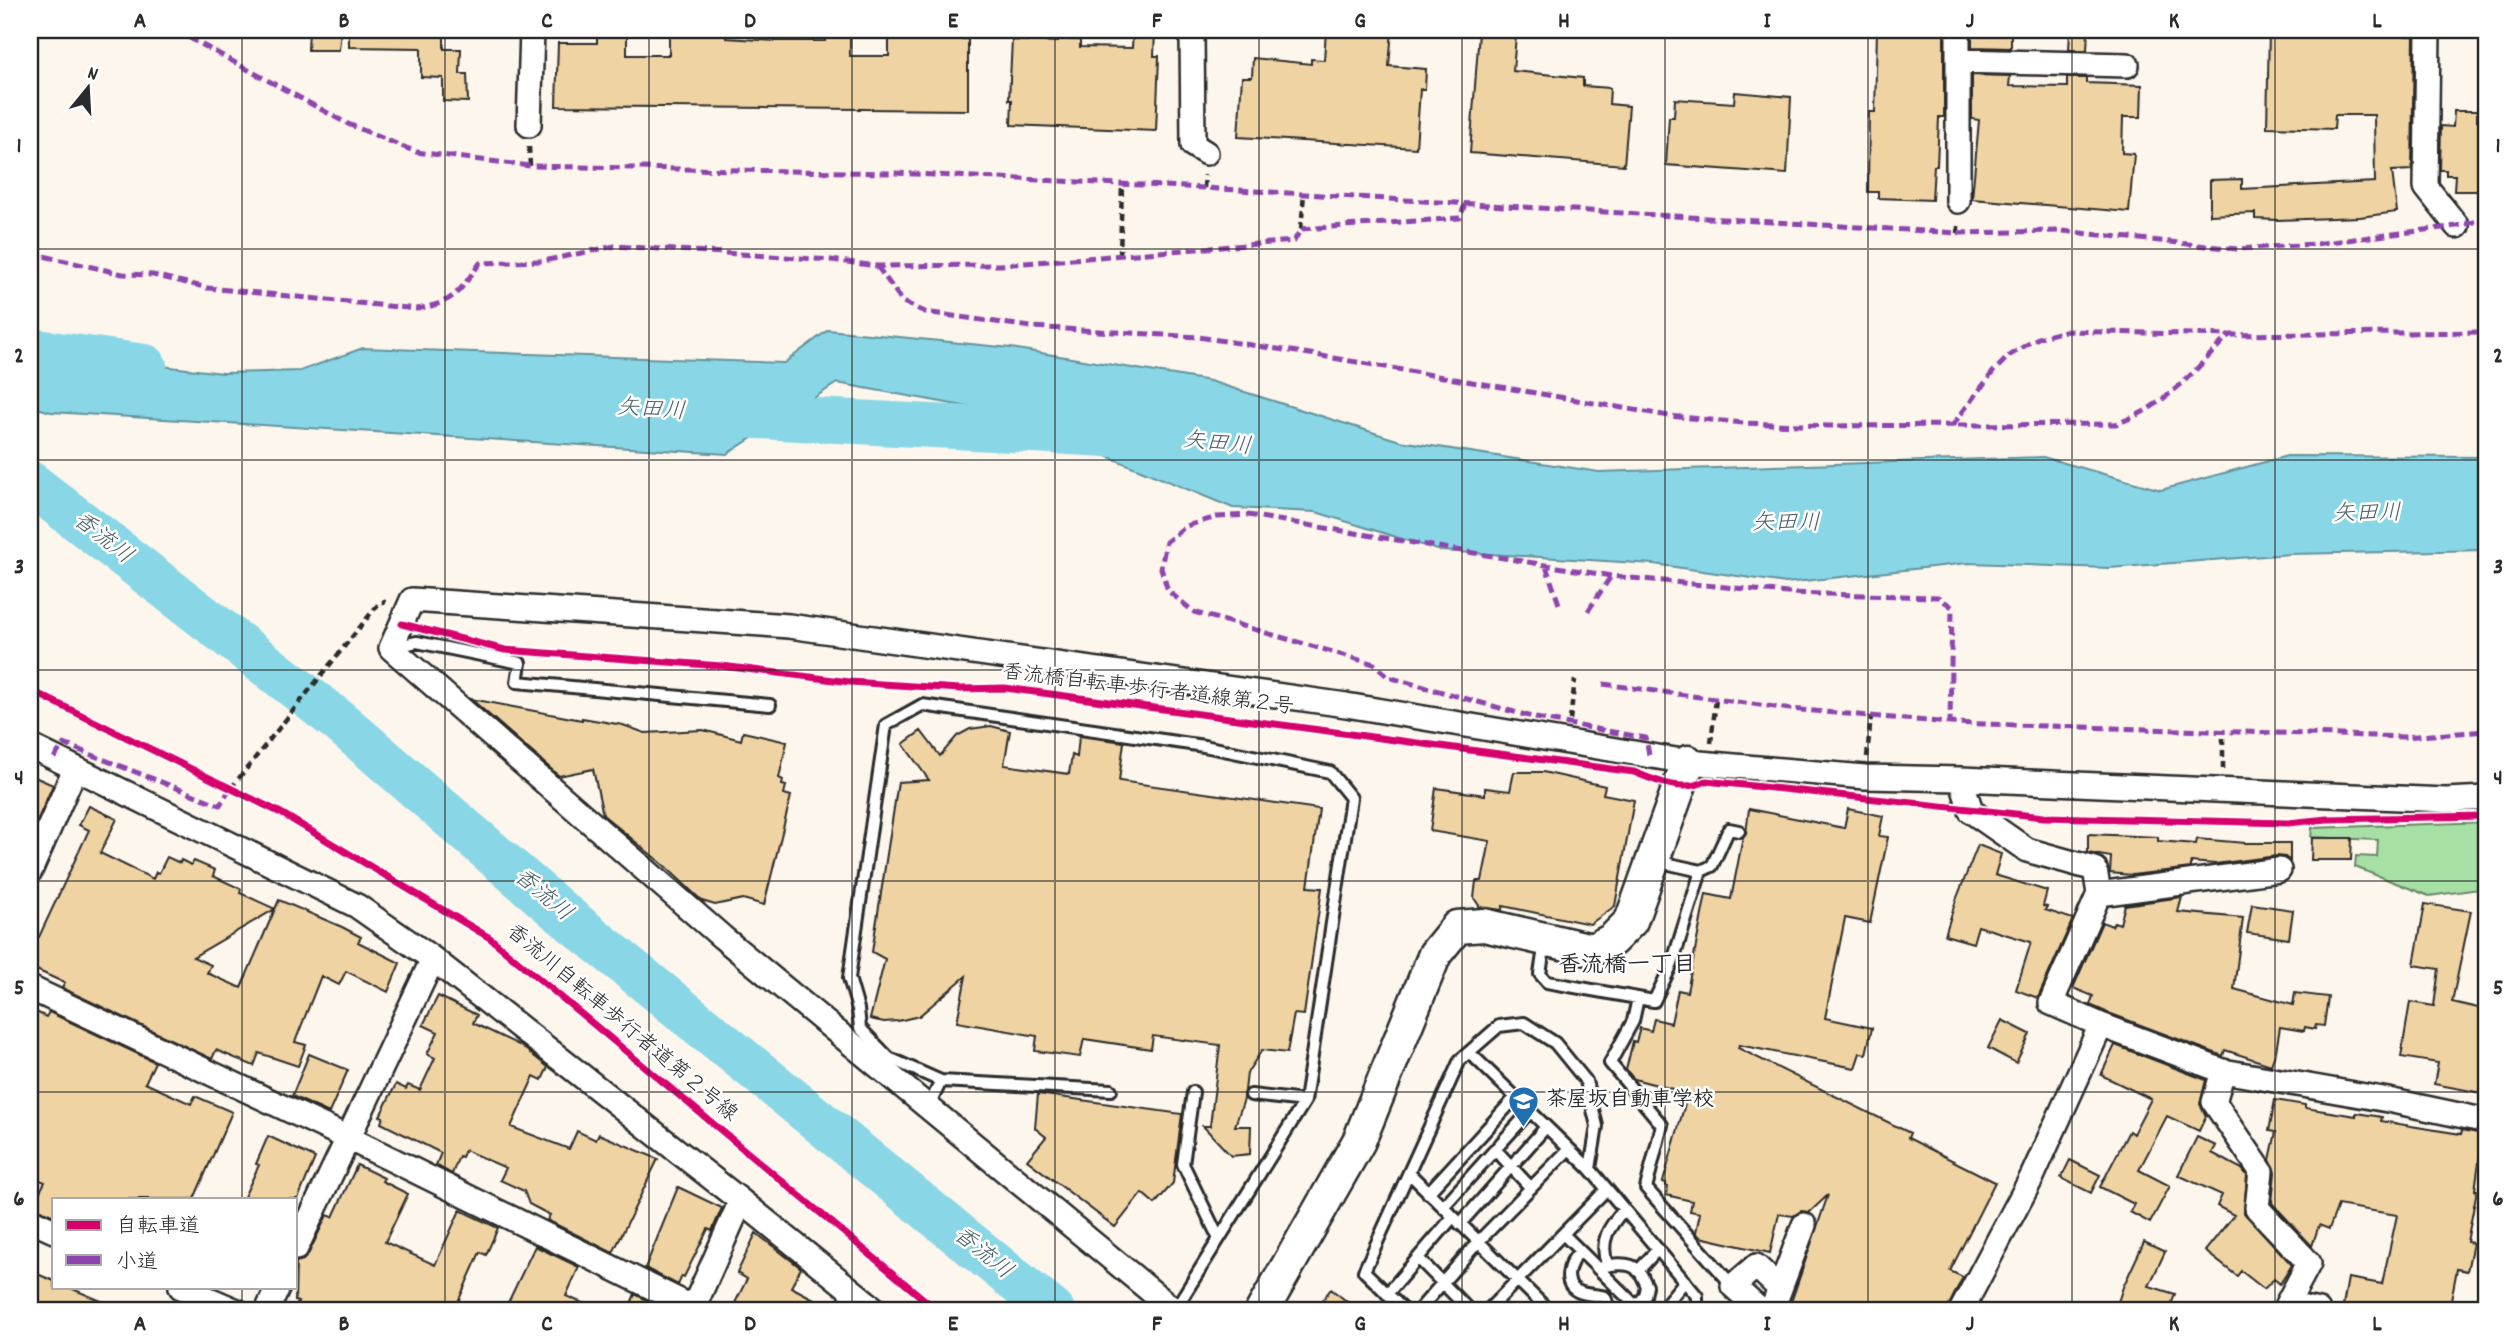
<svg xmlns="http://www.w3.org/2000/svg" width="2517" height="1341" font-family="Dekko,'Klee One',sans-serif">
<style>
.green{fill:#a6e0a5;stroke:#688668;stroke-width:2}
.water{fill:#89d7e6;stroke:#63929b;stroke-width:2}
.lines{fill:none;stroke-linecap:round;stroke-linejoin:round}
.river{stroke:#89d7e6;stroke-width:44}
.building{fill:#efd3a3;stroke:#2b2b2b;stroke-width:2;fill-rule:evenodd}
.lane-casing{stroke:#2b2b2b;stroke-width:16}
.street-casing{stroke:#2b2b2b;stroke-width:28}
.secondary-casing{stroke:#2b2b2b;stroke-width:37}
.path{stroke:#2b2b2b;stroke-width:4.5;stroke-dasharray:7 5;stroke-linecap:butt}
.lane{stroke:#fff;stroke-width:10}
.street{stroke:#fff;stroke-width:23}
.secondary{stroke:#fff;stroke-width:32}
.quiet{stroke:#8e44ad;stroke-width:5;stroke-dasharray:10 5;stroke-linecap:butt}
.cycleway-casing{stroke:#fff;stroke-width:11}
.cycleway{stroke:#d6006c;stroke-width:7}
.grid{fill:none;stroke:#2b2b2b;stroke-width:2;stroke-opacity:0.55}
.labels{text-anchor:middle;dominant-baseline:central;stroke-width:5;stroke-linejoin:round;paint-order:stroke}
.street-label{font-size:21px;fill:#2b2b2b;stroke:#fff}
.poi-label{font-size:21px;font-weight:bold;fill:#2b2b2b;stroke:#fff;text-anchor:start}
.water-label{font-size:23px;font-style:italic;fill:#475f63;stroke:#fff}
.neighbourhood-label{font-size:23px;font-weight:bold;fill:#2b2b2b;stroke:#fff}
.neatline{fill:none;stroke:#2b2b2b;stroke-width:2.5}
.grid-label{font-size:23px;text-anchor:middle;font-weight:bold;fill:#2b2b2b}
</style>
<rect width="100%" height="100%" fill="#fcf6ed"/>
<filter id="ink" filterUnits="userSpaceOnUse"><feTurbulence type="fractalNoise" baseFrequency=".0143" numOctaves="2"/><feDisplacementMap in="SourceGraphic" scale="14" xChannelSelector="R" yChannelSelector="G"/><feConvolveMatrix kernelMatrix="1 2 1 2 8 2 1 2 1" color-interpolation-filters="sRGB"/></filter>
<g filter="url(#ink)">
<path class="green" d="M 2487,822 L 2487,888 L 2429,896 L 2355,867 L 2356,856 L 2377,857 L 2378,840 L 2311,837 L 2312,828 Z"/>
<path class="water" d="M 828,330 L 1011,348 L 1210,381 L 1400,441 L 1599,472 L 2043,457 L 2161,490 L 2287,456 L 2487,457 L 2487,550 L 2290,554 L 2109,568 L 1968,563 L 1786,583 L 1654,564 L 1441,551 L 1316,512 L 1233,508 L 1002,413 L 837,383 L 727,454 L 51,412 L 30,406 L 30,351 L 223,373 L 300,371 L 363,348 L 784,363 Z"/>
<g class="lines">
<path class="river" d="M 30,350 L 145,366
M 720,415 L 1108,435
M 30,483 L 340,722 L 557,909 L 1053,1311"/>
</g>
<path class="building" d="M 309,30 L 341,30 L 339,50 L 308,50 Z
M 349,30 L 444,30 L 444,49 L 461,49 L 460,74 L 467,74 L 468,102 L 443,101 L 443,78 L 421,77 L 421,48 L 349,47 Z
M 669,30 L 726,30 L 726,38 L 776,41 L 825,41 L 825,37 L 850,37 L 850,56 L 889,56 L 889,39 L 968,39 L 968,110 L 556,106 L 558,43 L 597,43 L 597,36 L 627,36 L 627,55 L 669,55 Z
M 1133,30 L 1155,30 L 1154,56 L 1159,56 L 1156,131 L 1011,125 L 1012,100 L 1009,100 L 1012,40 L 1058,42 L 1058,39 L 1080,40 L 1080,47 L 1132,48 Z
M 1326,30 L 1392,30 L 1389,66 L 1426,69 L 1425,89 L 1420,89 L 1416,148 L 1238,137 L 1242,77 L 1252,77 L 1253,58 L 1311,64 L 1311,59 L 1324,60 Z
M 1877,30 L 1944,30 L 1944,117 L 1939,117 L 1937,166 L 1934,166 L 1932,200 L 1878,198 L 1878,192 L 1868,192 L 1869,112 L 1875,112 Z
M 1972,30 L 2011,30 L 2011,48 L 1972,47 Z
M 2070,30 L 2088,30 L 2087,50 L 2069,50 Z
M 2269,30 L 2349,30 L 2349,35 L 2414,36 L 2412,170 L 2392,171 L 2397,212 L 2360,217 L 2278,220 L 2255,219 L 2255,213 L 2210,215 L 2210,180 L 2242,179 L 2242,189 L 2375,182 L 2374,115 L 2335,115 L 2334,129 L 2267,127 Z
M 1479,32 L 1516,35 L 1513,71 L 1583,78 L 1583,86 L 1610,88 L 1609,104 L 1629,106 L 1624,165 L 1470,153 Z
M 1972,75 L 2010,76 L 2009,86 L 2067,87 L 2067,78 L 2086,78 L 2086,83 L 2142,85 L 2141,117 L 2123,117 L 2122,153 L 2134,154 L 2129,212 L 1972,199 L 1979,120 L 1972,119 Z
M 1735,92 L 1791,97 L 1787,174 L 1666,165 L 1669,117 L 1674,117 L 1675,99 L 1734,103 Z
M 2454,111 L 2477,111 L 2477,121 L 2487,121 L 2486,174 L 2481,174 L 2481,191 L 2454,191 L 2455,175 L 2446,175 L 2446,170 L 2440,170 L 2441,126 L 2453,127 Z
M 471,699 L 582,720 L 582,718 L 623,725 L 645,733 L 703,730 L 741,740 L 743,732 L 787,742 L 779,778 L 783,780 L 782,785 L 786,786 L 784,794 L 791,796 L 764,905 L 743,899 L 715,905 L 702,901 L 666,867 L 603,815 L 593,769 L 559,776 Z
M 991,726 L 1010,731 L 1004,765 L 1069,774 L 1072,755 L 1077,757 L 1079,736 L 1124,742 L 1119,781 L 1319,809 L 1308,887 L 1322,888 L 1304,1015 L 1294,1014 L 1287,1053 L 1262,1050 L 1247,1073 L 1244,1099 L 1235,1126 L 1251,1126 L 1250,1154 L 1231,1156 L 1203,1126 L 1210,1126 L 1220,1045 L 1153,1036 L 1151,1049 L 1084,1039 L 1080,1057 L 1035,1051 L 1037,1036 L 957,1022 L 966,976 L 919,1016 L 898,1021 L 884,1022 L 870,1019 L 885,959 L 872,952 L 898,782 L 929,780 L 903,744 L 921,731 L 940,756 L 957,736 L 970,729 Z
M 1514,772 L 1543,772 L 1605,786 L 1603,794 L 1634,800 L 1615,906 L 1590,924 L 1503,906 L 1502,910 L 1480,907 L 1474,898 L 1476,881 L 1482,881 L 1490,841 L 1430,831 L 1436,788 L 1485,795 L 1485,788 L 1510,791 Z
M 30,775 L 53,785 L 30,837 Z
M 89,806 L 117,819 L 100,853 L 153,879 L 156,872 L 159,873 L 167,857 L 180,863 L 181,860 L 191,865 L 194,861 L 215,870 L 213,876 L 241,889 L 240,893 L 275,909 L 279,900 L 342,927 L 361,937 L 358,942 L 400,963 L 388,992 L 346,971 L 339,985 L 321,976 L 295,1042 L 306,1045 L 298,1066 L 259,1053 L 254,1066 L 216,1050 L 212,1059 L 62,988 L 65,983 L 30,967 L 30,933 L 39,937 L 89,830 L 79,825 ZM 275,909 L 241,988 L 207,973 L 211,965 L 193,957 Z
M 1749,809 L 1844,828 L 1848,809 L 1883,816 L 1879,836 L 1888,837 L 1870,923 L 1845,918 L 1825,1018 L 1872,1028 L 1866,1054 L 1860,1053 L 1855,1068 L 1739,1045 L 1738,1048 L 1910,1133 L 1908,1138 L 1995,1182 L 1950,1271 L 1963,1277 L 1946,1311 L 1788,1311 L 1828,1195 L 1810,1212 L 1801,1211 L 1793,1216 L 1779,1214 L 1770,1253 L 1700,1237 L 1696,1232 L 1700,1213 L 1690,1211 L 1692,1201 L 1666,1195 L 1668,1187 L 1666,1186 L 1666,1183 L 1663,1182 L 1688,1093 L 1634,1079 L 1626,1070 L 1633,1041 L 1636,1042 L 1640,1028 L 1651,1031 L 1654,1019 L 1671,1023 L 1678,990 L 1687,992 L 1706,894 L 1731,899 L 1743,837 L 1746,833 Z
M 2088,834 L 2158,837 L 2158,841 L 2196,844 L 2197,839 L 2246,843 L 2290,843 L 2290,861 L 2285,857 L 2277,856 L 2215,864 L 2191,862 L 2191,868 L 2132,875 L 2110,873 L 2111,857 L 2088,853 Z
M 2312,838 L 2352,838 L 2351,860 L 2311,860 Z
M 1978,845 L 2001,854 L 1995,875 L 2047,891 L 2043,906 L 2047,907 L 2045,910 L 2073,919 L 2038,998 L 2016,990 L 2031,942 L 1978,926 L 1973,943 L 1945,935 L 1956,900 Z
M 2182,897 L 2178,912 L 2243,918 L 2234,989 L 2293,1005 L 2295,993 L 2328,997 L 2324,1026 L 2316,1025 L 2315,1029 L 2305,1027 L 2304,1031 L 2280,1027 L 2276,1051 L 2271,1065 L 2225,1050 L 2223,1056 L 2106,1012 L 2090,1005 L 2093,996 L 2073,988 L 2102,922 L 2112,926 L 2114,922 L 2120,924 L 2125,905 Z
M 2252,904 L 2293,910 L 2289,939 L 2247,933 Z
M 2425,904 L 2471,911 L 2452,1002 L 2487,1010 L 2487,1094 L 2434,1084 L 2438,1063 L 2401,1057 L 2410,1002 L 2434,1006 L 2439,969 L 2414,965 Z
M 438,996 L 477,1015 L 473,1023 L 521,1046 L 548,1067 L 542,1080 L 534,1076 L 511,1127 L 569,1149 L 577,1131 L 596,1140 L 599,1134 L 658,1159 L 613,1253 L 547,1220 L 550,1215 L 529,1204 L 524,1191 L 500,1180 L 506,1168 L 465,1150 L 462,1157 L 459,1156 L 452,1174 L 436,1165 L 441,1153 L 381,1123 L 383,1117 L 380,1116 L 396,1084 L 406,1089 L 408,1085 L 420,1090 L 435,1058 L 427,1054 L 438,1032 L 423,1025 Z
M 30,1009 L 46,1017 L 49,1012 L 155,1062 L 145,1083 L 191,1104 L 195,1096 L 232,1112 L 194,1199 L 54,1199 L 54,1216 L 32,1206 L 45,1182 L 30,1176 L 30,1167 L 38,1145 L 30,1141 Z
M 2002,1020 L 2030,1034 L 2016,1063 L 1988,1048 Z
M 2115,1045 L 2206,1080 L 2200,1104 L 2206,1116 L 2199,1131 L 2167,1116 L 2139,1170 L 2170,1186 L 2150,1223 L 2130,1212 L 2134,1204 L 2100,1187 L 2129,1131 L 2133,1134 L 2151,1099 L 2101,1075 Z
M 309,1054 L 348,1070 L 329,1113 L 292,1096 Z
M 1038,1094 L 1182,1114 L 1173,1183 L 1155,1204 L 1142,1193 L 1115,1227 L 1027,1160 L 1046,1137 L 1035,1128 Z
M 2275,1100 L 2305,1105 L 2305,1108 L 2356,1116 L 2356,1113 L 2382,1117 L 2381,1121 L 2423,1128 L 2461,1134 L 2462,1130 L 2483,1134 L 2475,1190 L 2477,1190 L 2467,1242 L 2473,1243 L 2467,1271 L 2457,1269 L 2449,1311 L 2409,1311 L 2376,1304 L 2375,1311 L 2370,1311 L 2343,1306 L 2348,1278 L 2382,1284 L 2397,1215 L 2338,1205 L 2329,1229 L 2319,1225 L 2312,1246 L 2272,1203 L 2275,1172 L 2270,1160 L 2276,1132 L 2269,1131 Z
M 268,1136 L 315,1158 L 298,1199 L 243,1199 L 259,1165 L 256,1164 Z
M 2197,1137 L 2216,1146 L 2212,1153 L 2242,1169 L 2247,1175 L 2244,1213 L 2292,1265 L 2280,1284 L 2274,1279 L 2264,1289 L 2241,1271 L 2237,1276 L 2205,1251 L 2234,1215 L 2217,1206 L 2222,1195 L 2178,1175 Z
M 2070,1160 L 2100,1175 L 2091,1193 L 2061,1178 Z
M 357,1165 L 384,1178 L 382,1181 L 408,1194 L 385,1242 L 435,1265 L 460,1210 L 498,1228 L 486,1255 L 480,1252 L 454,1311 L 293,1311 L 298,1302 L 295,1301 L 296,1262 L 303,1260 L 308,1255 L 327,1215 L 333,1217 Z
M 678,1187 L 722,1208 L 712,1231 L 708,1229 L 684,1277 L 682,1276 L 678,1285 L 645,1268 Z
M 756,1233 L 801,1268 L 791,1287 L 837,1311 L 731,1311 L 747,1279 L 737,1273 Z
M 2144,1242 L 2165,1252 L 2149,1286 L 2175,1294 L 2169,1311 L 2115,1311 L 2123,1287 Z
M 535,1246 L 579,1267 L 566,1296 L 601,1311 L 504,1311 Z
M 30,1271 L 54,1281 L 54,1287 L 68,1287 L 125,1311 L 45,1311 L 30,1305 Z
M 1331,1289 L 1359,1311 L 1314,1311 Z
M 635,1294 L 664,1309 L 663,1311 L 628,1311 Z"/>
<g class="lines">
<defs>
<path id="lane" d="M 394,647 L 417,642 L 520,663 L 517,682 L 770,705
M 1656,861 L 1701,871 L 1712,866 L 1729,829 L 1739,831
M 1545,942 L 1540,974 L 1547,982 L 1654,1001 L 1672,964 L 1701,871
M 1638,998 L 1633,1021 L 1610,1063 L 1662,1125 L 1646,1188 L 1733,1286
M 1469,1052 L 1590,1169
M 1111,1090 L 941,1081 L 889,1058 L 860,1028 L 858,1009 L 849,978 L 886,725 L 922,705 L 1204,746 L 1330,772 L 1351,798 L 1305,1101 L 1174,1311
M 1193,1092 L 1183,1164 L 1219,1239
M 1251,1095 L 1305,1101
M 928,1108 L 941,1081
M 1495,1149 L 1531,1188
M 1409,1173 L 1549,1311
M 1428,1193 L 1516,1097
M 1443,1207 L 1530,1111
M 1460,1224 L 1546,1127
M 1563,1234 L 1641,1311
M 1580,1251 C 1569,1262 1559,1286 1582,1293 C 1589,1295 1597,1295 1605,1297 L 1610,1311
M 1418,1258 L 1470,1311
M 1607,1264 C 1599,1240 1609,1227 1624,1209
M 1598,1269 C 1608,1264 1629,1261 1638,1270 C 1642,1274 1644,1281 1647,1286 L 1645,1296 L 1632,1311
M 1638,1271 L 1658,1249
M 1387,1294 L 1453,1217
M 1405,1311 L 1364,1271 L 1460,1060 L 1499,1026 L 1524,1023 L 1555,1043 L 1586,1081 L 1597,1126 L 1590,1169 L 1697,1296 L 1697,1311
M 1418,1311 L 1478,1242 L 1569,1149
M 1487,1311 L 1607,1189
M 1660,1311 L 1685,1281"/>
<path id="street" d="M 1192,30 L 1193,145 L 1206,153
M 2428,30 L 2426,187 L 2457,226
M 1958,61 L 2127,65
M 529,125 L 532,30
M 1958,201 L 1958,30
M 30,746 L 357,906 L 433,959 L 741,1201 L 877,1311
M 30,871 L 75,769
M 2099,894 L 2279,870
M 30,988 L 346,1137 L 694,1308
M 2101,1025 L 2223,1071 L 2388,1100 L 2487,1121
M 2223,1071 L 2214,1102 L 2261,1171 L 2257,1208 L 2309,1263 L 2287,1304 L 2318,1311
M 30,1220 L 54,1231
M 296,1248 L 433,959
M 181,1287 L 237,1311
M 1775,1302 L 1804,1225
M 267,1311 L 278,1287
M 692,1311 L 741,1201
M 1175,1311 L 722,937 L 391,648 L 412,600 L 789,626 L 1346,705 L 1688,762 L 1865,777 L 1961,779 L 2446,800 L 2487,798
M 1761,1311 L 1733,1286 L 1756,1266 L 1780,1289
M 1961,1311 L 2032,1177 L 2101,1025 L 2051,1003 L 2099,894 L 2095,869 L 2027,850 L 1971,811 L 1961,779"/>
<path id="secondary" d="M 1262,1311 L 1359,1141 L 1435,954 L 1457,927 L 1484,925 L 1592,950 L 1612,940 L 1631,921 L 1688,762"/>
</defs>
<use href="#lane" class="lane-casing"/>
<use href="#street" class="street-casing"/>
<use href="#secondary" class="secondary-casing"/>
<path class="path" d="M 529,147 L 530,166
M 1204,188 L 1205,175
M 1301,229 L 1304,194
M 1958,233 L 1958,223
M 1120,256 L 1122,185
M 532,652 L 722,666 L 850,682 L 921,687
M 940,688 L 1005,688 L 1418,743
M 30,690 L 281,813 L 490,938 L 938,1311
M 1570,720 L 1575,680
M 1711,743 L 1716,699
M 1867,757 L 1871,716
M 2223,769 L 2223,731
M 231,788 L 380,602 L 386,602
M 1906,803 L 1946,808
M 2018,815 L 2288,823 L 2320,820"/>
<use href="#lane" class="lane"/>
<use href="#street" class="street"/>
<use href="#secondary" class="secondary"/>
<path class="quiet" d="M 175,30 L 348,124 L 416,152 L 530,166 L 894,173 L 1204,188 L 1958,233 L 2062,231 L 2237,249 L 2315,244 L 2457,226 L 2487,219
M 30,253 L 123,274 L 153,275 L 208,288 L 417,309 C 455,302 457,294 480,263 L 543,261 L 615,246 L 831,260 L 877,266 L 1000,265 L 1294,241 L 1301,229 L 1460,218 L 1465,204
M 877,266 L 903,302 L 925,312 L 1031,327 L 1199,337 L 1310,354 L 1669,416 L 1743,423 L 1829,426 L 2115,424 C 2165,408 2194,371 2229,335
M 1952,426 L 1993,372 L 2010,355 L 2038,338 L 2065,331 L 2229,335 L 2487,332
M 1546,566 L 1560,607
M 1588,611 L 1611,576
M 1603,684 L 1790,709 L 1950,723 L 2405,737 L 2487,731
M 1649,755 L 1646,738 L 1536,718 L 1388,677 L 1374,664 L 1194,612 L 1168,591 L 1161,568 L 1166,542 L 1186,526 L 1217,517 L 1248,515 L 1611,576 L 1787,593 L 1938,597 L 1952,607 L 1950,723
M 54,758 L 64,744 L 220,805 L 231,788"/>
<defs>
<path id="cycleway" d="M 402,624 L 505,650 L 722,666 L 850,682 L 960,689 L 1005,688 L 1634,772 C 1656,781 1684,793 1706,781 L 2044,817 L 2288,823 L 2327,819 L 2487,816
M 30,690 L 281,813 L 490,938 L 938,1311"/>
</defs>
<use href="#cycleway" class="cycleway-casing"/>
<use href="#cycleway" class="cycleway"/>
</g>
</g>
<path class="grid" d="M 242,30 L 242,1199M 445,30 L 445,1311M 649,30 L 649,1311M 852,30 L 852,1311M 1055,30 L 1055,1311M 1259,30 L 1259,1311M 1462,30 L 1462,1311M 1665,30 L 1665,1311M 1868,30 L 1868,1311M 2072,30 L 2072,1311M 2275,30 L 2275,1311M 30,249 L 2487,249M 30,460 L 2487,460M 30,670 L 2487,670M 30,881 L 2487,881M 30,1092 L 2487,1092M 242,1287 L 242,1311"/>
<defs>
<symbol id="university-pin" viewBox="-11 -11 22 30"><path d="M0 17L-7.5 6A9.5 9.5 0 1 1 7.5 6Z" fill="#1f6fb2" stroke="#fff"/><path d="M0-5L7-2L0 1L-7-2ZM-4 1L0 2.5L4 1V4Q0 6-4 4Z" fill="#fff"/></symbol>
</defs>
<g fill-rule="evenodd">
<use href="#university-pin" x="1506" y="1084" width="35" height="47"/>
</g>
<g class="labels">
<g class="street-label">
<text transform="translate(1148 691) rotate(7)">香流橋自転車歩行者道線第２号</text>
<text transform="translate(621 1024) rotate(40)">香流川自転車歩行者道第２号線</text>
</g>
<g class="poi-label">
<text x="1546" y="1101">茶屋坂自動車学校</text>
</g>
<g class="water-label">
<text transform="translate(651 411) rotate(4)">矢田川</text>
<text transform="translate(1217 445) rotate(6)">矢田川</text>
<text transform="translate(2367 515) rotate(-1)">矢田川</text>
<text x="1786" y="524">矢田川</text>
<text transform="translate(102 539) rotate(38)">香流川</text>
<text transform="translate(542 896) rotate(40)">香流川</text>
<text transform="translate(982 1254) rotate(39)">香流川</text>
</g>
<g class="neighbourhood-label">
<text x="1627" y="966">香流橋一丁目</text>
</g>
</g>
<rect width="2517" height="1341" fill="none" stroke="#fff" stroke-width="77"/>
<rect x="52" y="1198" width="245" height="91" fill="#ffffff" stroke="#aaaaaa" stroke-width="2"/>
<rect x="66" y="1220" width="35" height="10" fill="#d6006c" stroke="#aaaaaa" stroke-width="2"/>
<text x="116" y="1232" font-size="21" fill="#2b2b2b">自転車道</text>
<rect x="66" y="1255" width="35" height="10" fill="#8e44ad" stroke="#aaaaaa" stroke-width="2"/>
<text x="116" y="1268" font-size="21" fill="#2b2b2b">小道</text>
<g transform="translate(88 88) rotate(18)" stroke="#ffffff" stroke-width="5" paint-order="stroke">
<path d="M0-5L12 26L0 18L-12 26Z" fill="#2b2b2b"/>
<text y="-10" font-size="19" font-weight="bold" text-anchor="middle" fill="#2b2b2b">N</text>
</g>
<rect x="38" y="38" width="2440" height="1264" class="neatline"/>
<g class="grid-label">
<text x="140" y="27">A</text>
<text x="344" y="27">B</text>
<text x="547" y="27">C</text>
<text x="750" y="27">D</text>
<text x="953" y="27">E</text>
<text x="1157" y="27">F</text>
<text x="1360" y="27">G</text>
<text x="1564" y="27">H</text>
<text x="1767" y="27">I</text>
<text x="1970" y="27">J</text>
<text x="2174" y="27">K</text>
<text x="2377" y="27">L</text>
<text x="19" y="152">1</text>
<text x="2498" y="152">1</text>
<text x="19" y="362">2</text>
<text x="2498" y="362">2</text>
<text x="19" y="573">3</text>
<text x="2498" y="573">3</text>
<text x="19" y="784">4</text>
<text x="2498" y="784">4</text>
<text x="19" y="994">5</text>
<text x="2498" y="994">5</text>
<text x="19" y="1205">6</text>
<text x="2498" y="1205">6</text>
<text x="140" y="1330">A</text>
<text x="344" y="1330">B</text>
<text x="547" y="1330">C</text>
<text x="750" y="1330">D</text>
<text x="953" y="1330">E</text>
<text x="1157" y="1330">F</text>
<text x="1360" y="1330">G</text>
<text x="1564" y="1330">H</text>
<text x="1767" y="1330">I</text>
<text x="1970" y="1330">J</text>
<text x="2174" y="1330">K</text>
<text x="2377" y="1330">L</text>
</g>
</svg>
